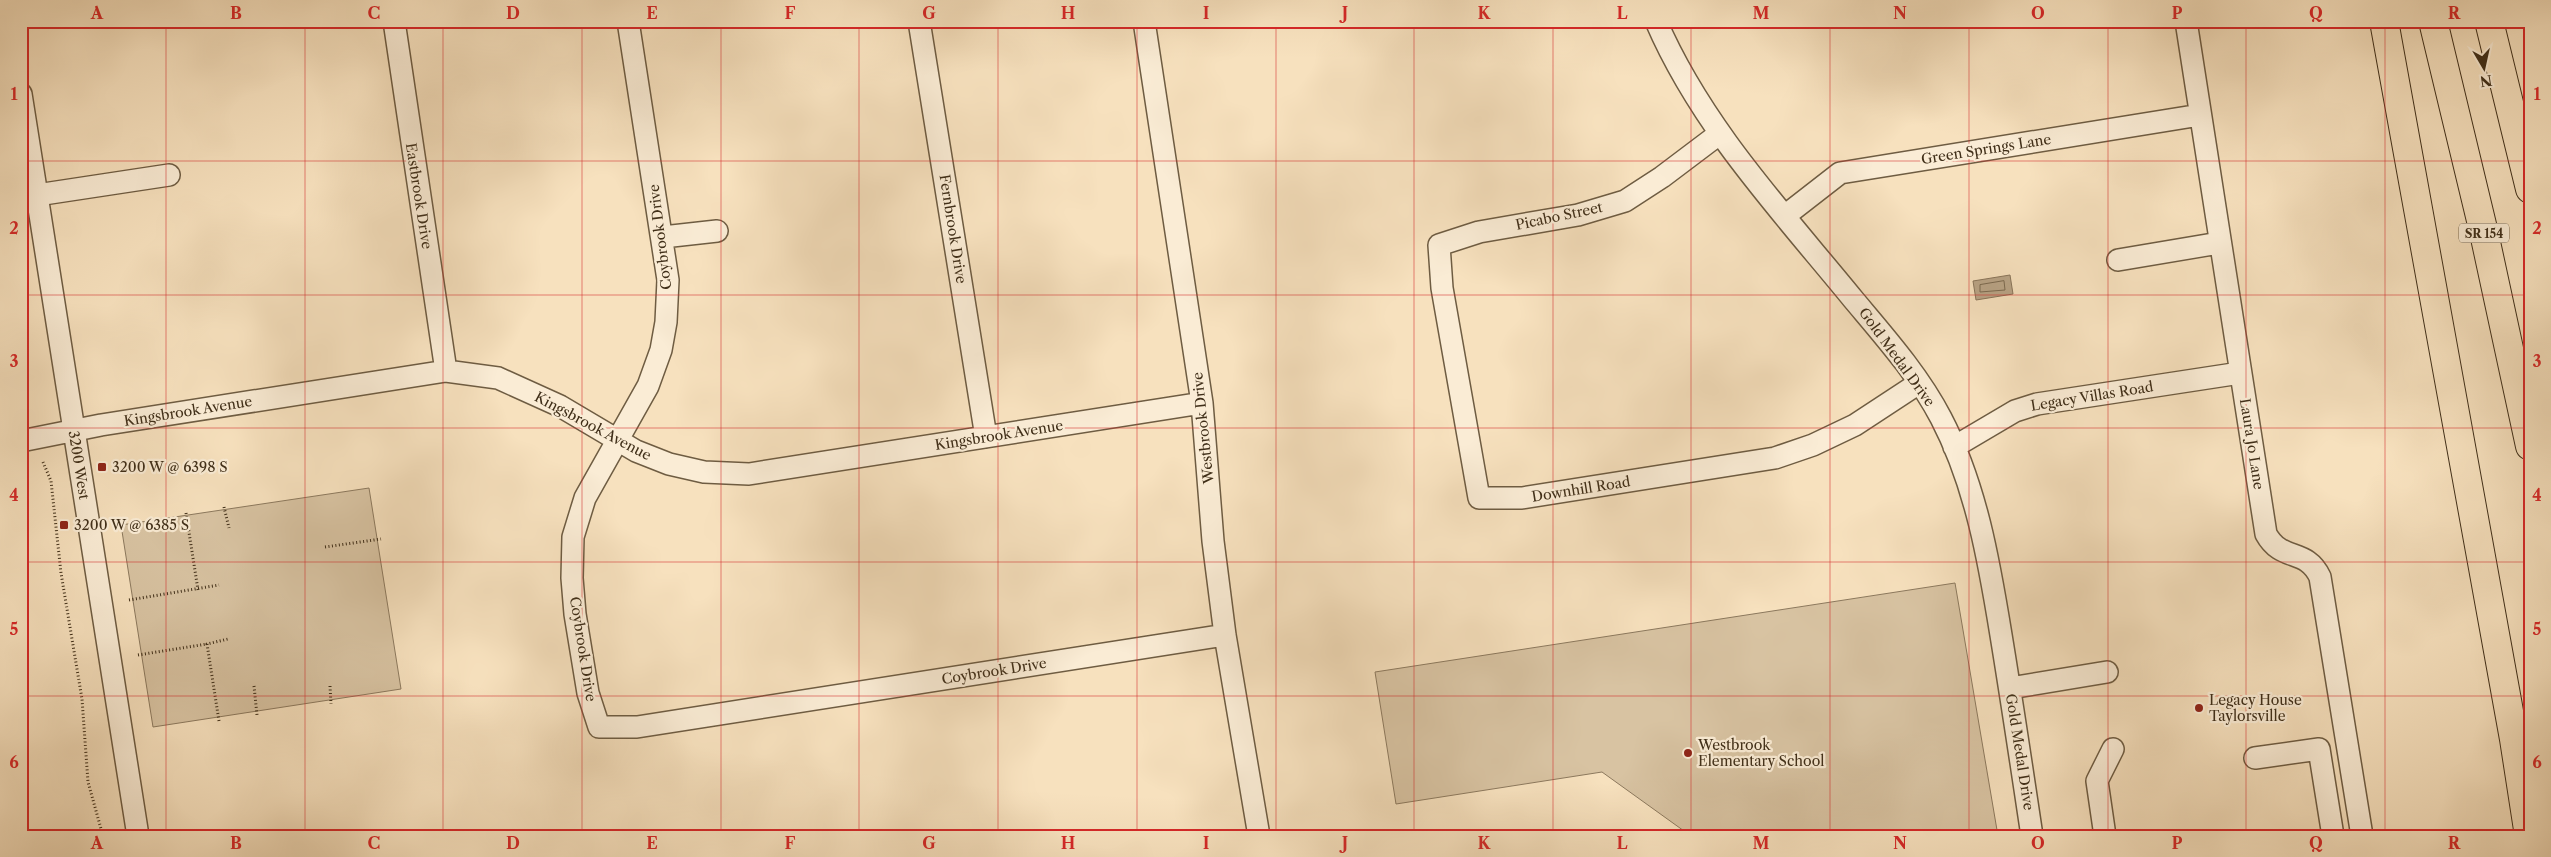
<svg xmlns="http://www.w3.org/2000/svg" width="2551" height="857" font-family="'Libre Caslon Text',serif">
<style>
.green{fill:#d8c3a2;stroke:#8c795e}
.water{fill:#b9a486;stroke:#89755a}
.lines{fill:none;stroke-linecap:round;stroke-linejoin:round}
.shore{stroke:#7c6a50;stroke-width:1}
.minor-casing{stroke:#6e5c42;stroke-width:24}
.highway-casing{stroke:#402f19;stroke-width:30}
.path{stroke:#402f19;stroke-width:3;stroke-dasharray:1 2.5;stroke-linecap:butt}
.minor{stroke:#faecd5;stroke-width:21}
.highway{stroke:#f7e1be;stroke-width:28}
.grid{fill:none;stroke:#d62828;stroke-width:1;stroke-opacity:0.55}
.poi-dot{fill:#8f2418;stroke:#faecd5;stroke-width:2}
.labels{text-anchor:middle;dominant-baseline:central;stroke-width:4.5;stroke-linejoin:round;paint-order:stroke}
.shield{fill:#faecd5;stroke:#786851;stroke-width:1}
.shield-label{font-size:12px;font-weight:bold;fill:#402f19}
.street-label{font-size:14px;fill:#402f19;stroke:#faecd5}
.poi-label{font-size:14px;fill:#402f19;stroke:#faecd5;text-anchor:start}
.neatline{fill:none;stroke:#d62828;stroke-width:2}
.grid-label{font-size:16px;text-anchor:middle;font-weight:bold;fill:#d62828}
</style>
<rect width="100%" height="100%" fill="#f7e1be"/>
<filter id="stains"><feTurbulence type="fractalNoise" baseFrequency=".004" numOctaves="4"/><feColorMatrix values="0 0 0 0 .2 0 0 0 0 .09 0 0 0 0 .02 0 0 0 .5 -.17"/></filter>
<radialGradient id="worn" r=".72"><stop offset=".6" stop-color="#630" stop-opacity="0"/><stop offset="1" stop-color="#630" stop-opacity=".3"/></radialGradient>
<path class="green" d="M 369,488 L 401,689 L 153,727 L 121,525 Z
M 1955,583 L 1998,836 L 1691,836 L 1602,772 L 1396,804 L 1375,672 Z"/>
<path class="water" d="M 2010,275 L 2013,294 L 1976,300 L 1973,281 Z"/>
<g class="lines">
<path class="shore" d="M 2004,281 L 2005,290 L 1980,292 L 1980,285 Z"/>
<defs>
<path id="minor" d="M 394,21 L 446,371
M 628,21 L 668,280 L 666,322 L 661,350 L 648,386 L 585,498 L 573,537 L 572,578 L 575,614 L 588,693 L 599,727 L 637,727 L 1225,635
M 919,21 L 986,437
M 1144,21 L 1202,403 L 1213,541 L 1225,635 L 1259,836
M 1656,21 C 1701,126 1782,212 1853,299 C 1884,336 1918,374 1941,418 C 1976,485 1989,561 2001,635 C 2012,702 2022,769 2032,836
M 2186,21 L 2266,534 C 2282,563 2306,547 2320,577 L 2362,836
M 21,94 L 138,836
M 1719,134 L 1662,177 L 1625,201 L 1578,215 L 1479,232 L 1439,245 L 1442,288 L 1479,498 L 1522,498 L 1775,458 L 1813,445 L 1855,425 L 1919,383
M 37,195 L 169,175
M 1786,215 L 1840,173 L 2200,115
M 663,237 L 717,231
M 2118,260 L 2219,243
M 21,441 L 101,425 L 446,371 L 498,378 L 560,406 L 636,451 L 669,464 L 704,472 L 749,474 L 1202,403
M 1954,447 L 2015,411 L 2037,404 L 2240,373
M 2010,688 L 2107,672
M 2255,758 L 2319,749 L 2333,836
M 2105,836 L 2097,781 L 2113,749"/>
<path id="highway" d="M 2384,21 L 2514,739 L 2529,836
M 2433,21 L 2484,233 L 2530,446
M 2489,21 L 2530,189"/>
</defs>
<use href="#minor" class="minor-casing"/>
<use href="#highway" class="highway-casing"/>
<path class="path" d="M 43,462 L 51,481 L 61,573 L 82,699 L 88,782 L 103,836
M 224,507 L 229,528
M 186,513 L 198,590
M 325,547 L 381,539
M 129,600 L 219,585
M 138,655 L 207,644
M 254,686 L 257,715
M 330,686 L 331,704
M 219,721 L 207,644 L 228,639"/>
<use href="#minor" class="minor"/>
<use href="#highway" class="highway"/>
</g>
<path class="grid" d="M 166,21 L 166,836M 305,21 L 305,836M 443,21 L 443,836M 582,21 L 582,836M 721,21 L 721,836M 859,21 L 859,836M 998,21 L 998,836M 1137,21 L 1137,836M 1276,21 L 1276,836M 1414,21 L 1414,836M 1553,21 L 1553,836M 1691,21 L 1691,836M 1830,21 L 1830,836M 1969,21 L 1969,836M 2108,21 L 2108,836M 2246,21 L 2246,836M 2385,21 L 2385,836M 21,161 L 2530,161M 21,295 L 2530,295M 21,428 L 2530,428M 21,562 L 2530,562M 21,696 L 2530,696"/>
<g class="poi-dot">
<rect x="97" y="462" width="10" height="10" rx="2.5"/>
<rect x="59" y="520" width="10" height="10" rx="2.5"/>
<circle cx="2199" cy="708" r="5"/>
<circle cx="1688" cy="753" r="5"/>
</g>
<g class="labels">
<rect class="shield" x="2459" y="223.5" width="50" height="19" rx="4"/>
<g class="shield-label">
<text x="2484" y="233">SR 154</text>
</g>
<g class="street-label">
<text transform="translate(1986 149) rotate(-9)">Green Springs Lane</text>
<text transform="translate(419 196) rotate(81)">Eastbrook Drive</text>
<text transform="translate(1559 216) rotate(-12)">Picabo Street</text>
<text transform="translate(953 229) rotate(81)">Fernbrook Drive</text>
<text transform="translate(660 237) rotate(-97)">Coybrook Drive</text>
<text transform="translate(1897 357) rotate(54)">Gold Medal Drive</text>
<text transform="translate(2092 396) rotate(-9)">Legacy Villas Road</text>
<text transform="translate(188 411) rotate(-9)">Kingsbrook Avenue</text>
<text transform="translate(593 426) rotate(28)">Kingsbrook Avenue</text>
<text transform="translate(1203 428) rotate(-96)">Westbrook Drive</text>
<text transform="translate(999 435) rotate(-9)">Kingsbrook Avenue</text>
<text transform="translate(2252 444) rotate(81)">Laura Jo Lane</text>
<text transform="translate(79 465) rotate(81)">3200 West</text>
<text transform="translate(1581 489) rotate(-9)">Downhill Road</text>
<text transform="translate(583 649) rotate(81)">Coybrook Drive</text>
<text transform="translate(994 671) rotate(-9)">Coybrook Drive</text>
<text transform="translate(2020 752) rotate(81)">Gold Medal Drive</text>
</g>
<g class="poi-label">
<text x="112" y="467">3200 W @ 6398 S</text>
<text x="74" y="525">3200 W @ 6385 S</text>
<text x="2209" y="700">Legacy House<tspan x="2209" dy="16">Taylorsville</tspan></text>
<text x="1698" y="745">Westbrook<tspan x="1698" dy="16">Elementary School</tspan></text>
</g>
</g>
<rect width="2551" height="857" fill="none" stroke="#f7e1be" stroke-width="55"/>
<g transform="translate(2484 68) rotate(171)" stroke="#faecd5" stroke-width="4" paint-order="stroke">
<path d="M0-4L9 19L0 12L-9 19Z" fill="#402f19"/>
<text y="-8" font-size="14" font-weight="bold" text-anchor="middle" fill="#402f19">N</text>
</g>
<rect x="28" y="28" width="2496" height="802" class="neatline"/>
<g class="grid-label">
<text x="97" y="19">A</text>
<text x="236" y="19">B</text>
<text x="374" y="19">C</text>
<text x="513" y="19">D</text>
<text x="652" y="19">E</text>
<text x="790" y="19">F</text>
<text x="929" y="19">G</text>
<text x="1068" y="19">H</text>
<text x="1206" y="19">I</text>
<text x="1345" y="19">J</text>
<text x="1484" y="19">K</text>
<text x="1622" y="19">L</text>
<text x="1761" y="19">M</text>
<text x="1900" y="19">N</text>
<text x="2038" y="19">O</text>
<text x="2177" y="19">P</text>
<text x="2316" y="19">Q</text>
<text x="2454" y="19">R</text>
<text x="14" y="100">1</text>
<text x="2537" y="100">1</text>
<text x="14" y="234">2</text>
<text x="2537" y="234">2</text>
<text x="14" y="367">3</text>
<text x="2537" y="367">3</text>
<text x="14" y="501">4</text>
<text x="2537" y="501">4</text>
<text x="14" y="635">5</text>
<text x="2537" y="635">5</text>
<text x="14" y="768">6</text>
<text x="2537" y="768">6</text>
<text x="97" y="849">A</text>
<text x="236" y="849">B</text>
<text x="374" y="849">C</text>
<text x="513" y="849">D</text>
<text x="652" y="849">E</text>
<text x="790" y="849">F</text>
<text x="929" y="849">G</text>
<text x="1068" y="849">H</text>
<text x="1206" y="849">I</text>
<text x="1345" y="849">J</text>
<text x="1484" y="849">K</text>
<text x="1622" y="849">L</text>
<text x="1761" y="849">M</text>
<text x="1900" y="849">N</text>
<text x="2038" y="849">O</text>
<text x="2177" y="849">P</text>
<text x="2316" y="849">Q</text>
<text x="2454" y="849">R</text>
</g>
<rect width="100%" height="100%" filter="url(#stains)"/>
<rect width="100%" height="100%" fill="url(#worn)"/>
</svg>
